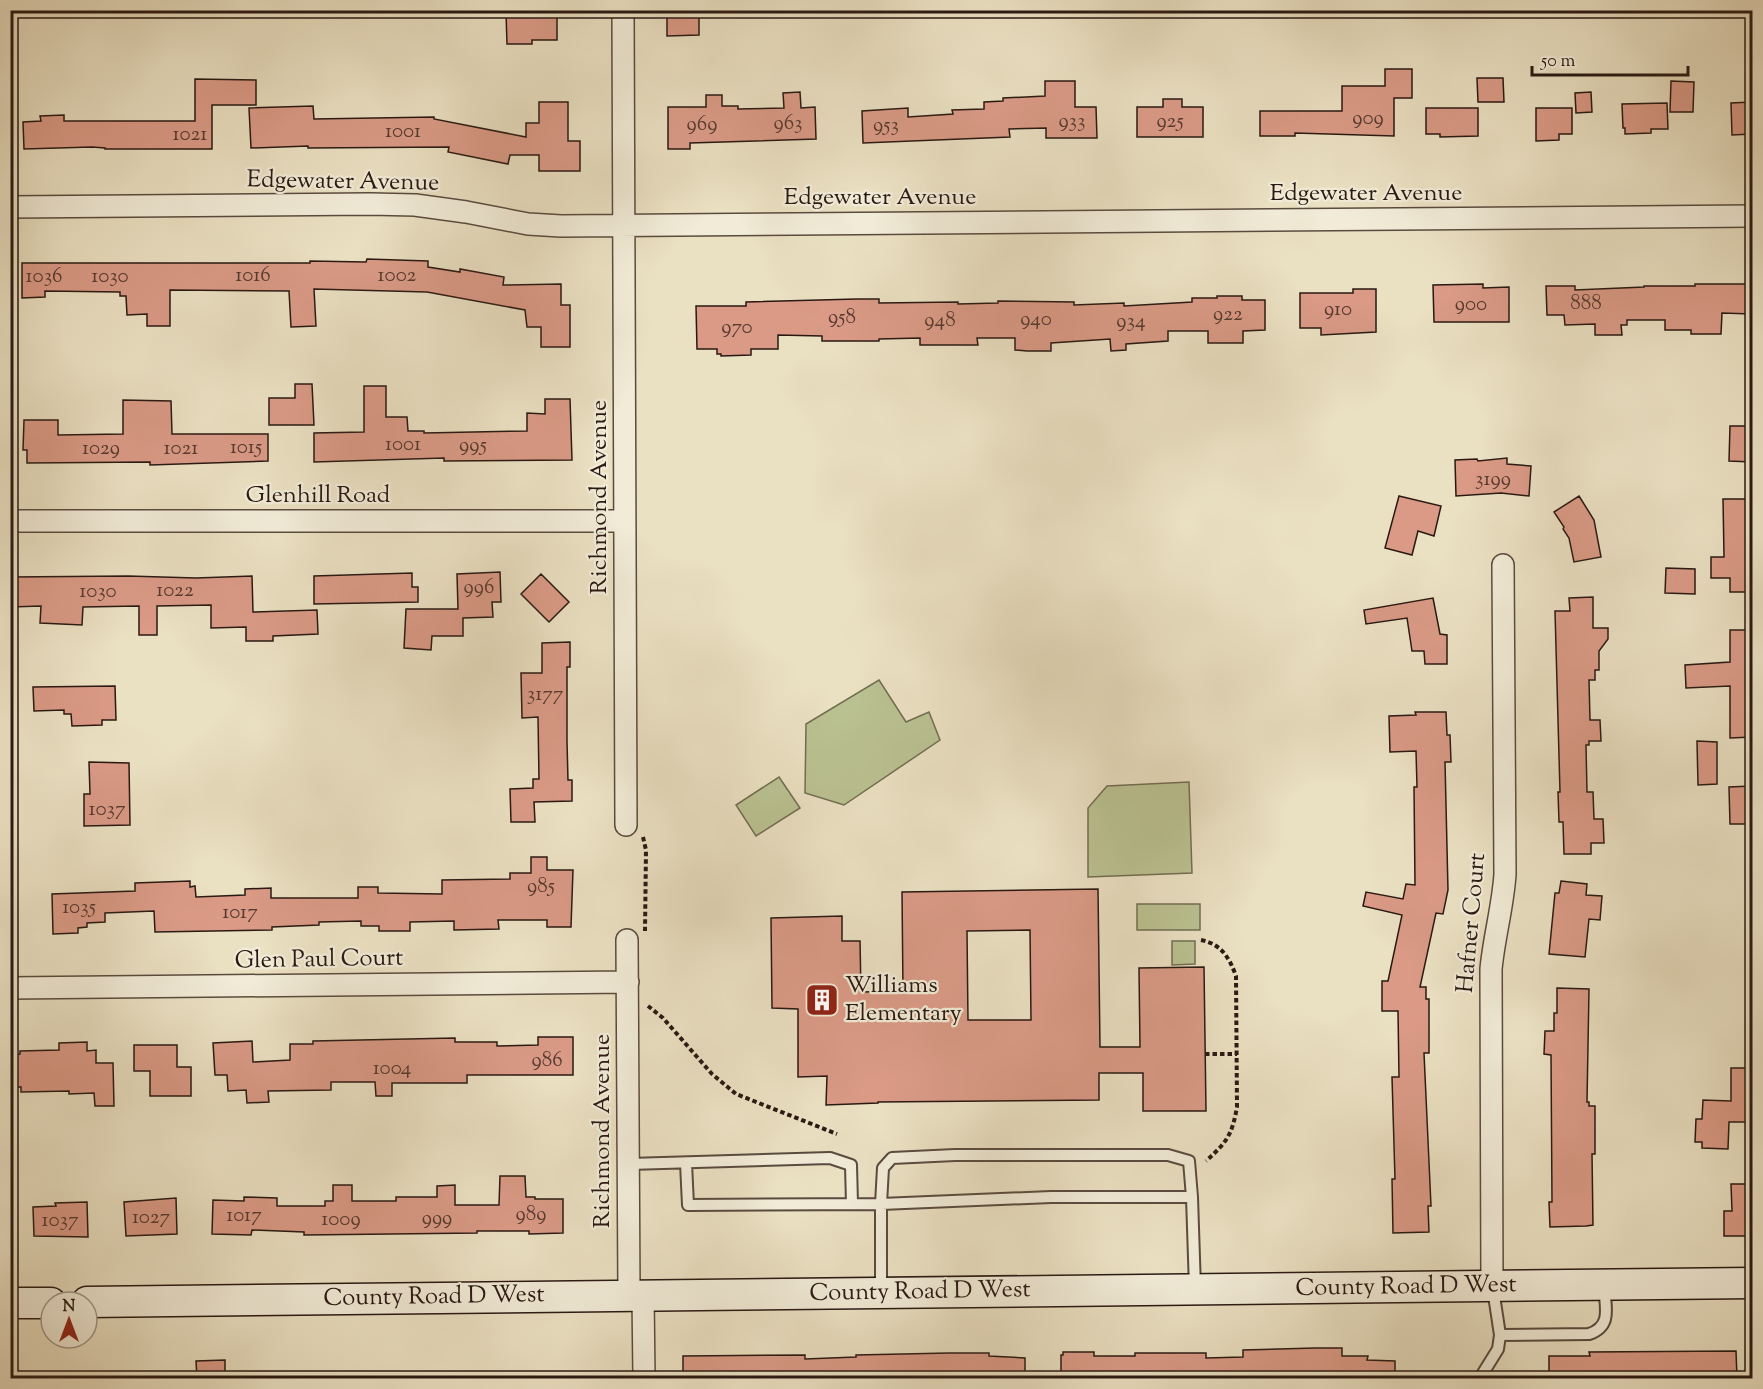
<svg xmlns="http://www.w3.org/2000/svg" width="1763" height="1389" font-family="'Sorts Mill Goudy',serif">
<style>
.green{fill:#bac191;stroke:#726d52;stroke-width:1.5}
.building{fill:#da9a86;stroke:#2a1913;stroke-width:1.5;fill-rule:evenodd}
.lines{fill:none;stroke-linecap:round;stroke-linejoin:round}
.lane-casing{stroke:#5a4b3f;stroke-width:14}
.street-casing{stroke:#5a4b3f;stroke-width:24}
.secondary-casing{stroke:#2a1913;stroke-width:33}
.path{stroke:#2a1913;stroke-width:4;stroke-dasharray:4.5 3;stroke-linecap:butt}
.lane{stroke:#f1ebd7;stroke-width:10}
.street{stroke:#f1ebd7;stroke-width:21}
.secondary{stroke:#f1ebd7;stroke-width:30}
.labels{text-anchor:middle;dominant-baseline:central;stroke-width:4.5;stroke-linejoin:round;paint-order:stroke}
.number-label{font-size:21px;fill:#563930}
.street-label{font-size:24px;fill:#2a1913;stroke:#f1ebd7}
.poi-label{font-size:24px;fill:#2a1913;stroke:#f1ebd7;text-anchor:start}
</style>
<rect width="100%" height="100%" fill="#eae0c2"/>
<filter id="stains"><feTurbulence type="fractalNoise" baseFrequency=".00333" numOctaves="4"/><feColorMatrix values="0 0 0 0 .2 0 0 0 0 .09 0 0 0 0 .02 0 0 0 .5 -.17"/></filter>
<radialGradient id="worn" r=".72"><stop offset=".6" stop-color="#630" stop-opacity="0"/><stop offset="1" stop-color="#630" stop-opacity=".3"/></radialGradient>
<path class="green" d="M 879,680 L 906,722 L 929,712 L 940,740 L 844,805 L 805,793 L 806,724 Z
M 779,777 L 800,808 L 756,836 L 736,805 Z
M 1189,782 L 1192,873 L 1088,877 L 1088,808 L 1107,786 Z
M 1137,904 L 1200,904 L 1200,930 L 1137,930 Z
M 1172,941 L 1195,941 L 1195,964 L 1172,965 Z"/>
<path class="building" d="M 526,10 L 557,10 L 557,40 L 532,40 L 532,44 L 507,44 L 506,13 L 526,12 Z
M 667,10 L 699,10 L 699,35 L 667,36 Z
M 1385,69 L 1412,69 L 1412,98 L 1394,98 L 1394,136 L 1295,133 L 1295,136 L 1260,136 L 1260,111 L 1342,111 L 1342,86 L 1385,86 Z
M 1477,78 L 1503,78 L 1504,102 L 1478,102 Z
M 195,79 L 256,80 L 256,105 L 212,105 L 212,149 L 105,149 L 105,148 L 92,147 L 24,149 L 23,122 L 41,121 L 40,116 L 64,115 L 64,121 L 195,121 Z
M 1045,81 L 1075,81 L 1075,107 L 1096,107 L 1097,138 L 1046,138 L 1046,128 L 1009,129 L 1010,137 L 863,143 L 862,111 L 908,108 L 908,117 L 953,114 L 952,110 L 984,109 L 984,102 L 1003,101 L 1003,98 L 1045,96 Z
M 1671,81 L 1694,82 L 1693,112 L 1670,112 Z
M 800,92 L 801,108 L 815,107 L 816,139 L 690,143 L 690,149 L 668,149 L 668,107 L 706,107 L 706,95 L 722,95 L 722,106 L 738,106 L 738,109 L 784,108 L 783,93 Z
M 1591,92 L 1592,112 L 1576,113 L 1575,93 Z
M 1163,99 L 1182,99 L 1182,107 L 1203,107 L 1203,137 L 1137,137 L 1137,107 L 1163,107 Z
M 539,102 L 568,102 L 568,141 L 580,141 L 580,171 L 539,171 L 539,155 L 510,155 L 508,164 L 448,152 L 449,147 L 308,148 L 308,146 L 251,148 L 249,108 L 313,106 L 314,119 L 434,117 L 434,119 L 526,137 L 526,123 L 539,123 Z
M 1752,102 L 1752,134 L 1732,135 L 1731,103 Z
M 1667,103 L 1668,129 L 1651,129 L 1651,133 L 1625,134 L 1625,128 L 1623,128 L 1622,104 Z
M 1426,108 L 1478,108 L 1478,136 L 1440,137 L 1440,134 L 1426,134 Z
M 1536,108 L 1572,108 L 1572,134 L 1559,134 L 1559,140 L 1536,141 Z
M 367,259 L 428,261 L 428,267 L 460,272 L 460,269 L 504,277 L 503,285 L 561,284 L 561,305 L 570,305 L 570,347 L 541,347 L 541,327 L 527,327 L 525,310 L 427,292 L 314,289 L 316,326 L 291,327 L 289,291 L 170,290 L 170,326 L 147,326 L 147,314 L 127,315 L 126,296 L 120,296 L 120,292 L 45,291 L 45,297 L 22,298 L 22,263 L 310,263 L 310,261 L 366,262 Z
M 1483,284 L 1483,288 L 1509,287 L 1509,322 L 1434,322 L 1433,285 Z
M 1695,284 L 1752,284 L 1752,314 L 1722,313 L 1721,334 L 1691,334 L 1691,330 L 1665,330 L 1665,320 L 1627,320 L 1627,325 L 1621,325 L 1622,335 L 1595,335 L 1595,324 L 1565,325 L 1564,315 L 1547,315 L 1546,286 L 1575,286 L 1575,290 L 1644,287 L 1644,286 L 1695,286 Z
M 1353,289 L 1376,289 L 1376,332 L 1321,335 L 1321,328 L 1300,328 L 1300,293 L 1353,293 Z
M 1217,296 L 1242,296 L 1242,300 L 1265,300 L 1265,330 L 1243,331 L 1243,343 L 1208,343 L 1208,331 L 1168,331 L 1168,341 L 1126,344 L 1126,350 L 1111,351 L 1110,339 L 1051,343 L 1051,351 L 1027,351 L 1015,350 L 1015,338 L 977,338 L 978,345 L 920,345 L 920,338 L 879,339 L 879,341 L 822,341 L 822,336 L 778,335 L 778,349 L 751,349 L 751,355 L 721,356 L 721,354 L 717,354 L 717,349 L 697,349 L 696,306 L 746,306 L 746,302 L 857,299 L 879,299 L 879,303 L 958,302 L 958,304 L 998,303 L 998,301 L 1074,302 L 1074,305 L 1124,303 L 1124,306 L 1192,302 L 1192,298 L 1217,298 Z
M 295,384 L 312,384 L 314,425 L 269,425 L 269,398 L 295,398 Z
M 364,386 L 386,386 L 386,417 L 407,417 L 408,431 L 424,431 L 424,433 L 527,431 L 527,413 L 545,414 L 545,399 L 570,399 L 572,460 L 444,461 L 444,458 L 314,462 L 314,433 L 364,432 Z
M 123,400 L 171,401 L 172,434 L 268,434 L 268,461 L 150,465 L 150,462 L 27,463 L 27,450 L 23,450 L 24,420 L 58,420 L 58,435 L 123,434 Z
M 1730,426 L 1752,426 L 1752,462 L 1729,461 Z
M 1507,458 L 1507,464 L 1531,466 L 1529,496 L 1501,493 L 1456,496 L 1455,460 L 1477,459 L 1478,461 Z
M 1399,496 L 1441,506 L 1434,536 L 1418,531 L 1412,555 L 1385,548 Z
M 1579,496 L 1594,520 L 1601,557 L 1574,562 L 1569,538 L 1563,529 L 1564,527 L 1554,512 Z
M 1723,499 L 1752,499 L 1752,592 L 1730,592 L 1730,578 L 1711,578 L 1711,557 L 1724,557 Z
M 1666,568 L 1695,569 L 1695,594 L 1665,593 Z
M 500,572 L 501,602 L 492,602 L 493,617 L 463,618 L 463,636 L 432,636 L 431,650 L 404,648 L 406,609 L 458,609 L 457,574 Z
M 412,573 L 412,587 L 418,587 L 418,602 L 314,604 L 314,576 Z
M 541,574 L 569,602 L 549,622 L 521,594 Z
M 128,576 L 196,578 L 252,576 L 253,612 L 317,610 L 318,634 L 273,636 L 273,641 L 246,641 L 246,627 L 211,628 L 211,605 L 157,606 L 157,635 L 139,635 L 139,606 L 83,607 L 82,625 L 40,623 L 41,606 L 10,607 L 10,577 Z
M 1593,597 L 1593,628 L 1608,628 L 1608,639 L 1599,651 L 1599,670 L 1595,670 L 1595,680 L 1589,680 L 1590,720 L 1600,720 L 1601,741 L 1589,741 L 1589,745 L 1586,745 L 1587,792 L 1593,792 L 1594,819 L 1603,819 L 1604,843 L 1591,843 L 1591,854 L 1564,854 L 1563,822 L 1559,822 L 1558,792 L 1560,792 L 1555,611 L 1570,611 L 1569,598 Z
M 1433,598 L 1440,634 L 1447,635 L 1447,664 L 1425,664 L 1424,651 L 1412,651 L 1407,618 L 1366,624 L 1364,610 Z
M 1730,630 L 1752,630 L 1752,737 L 1730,738 L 1730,686 L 1686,688 L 1685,665 L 1730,662 Z
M 570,642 L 570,667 L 567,667 L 567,741 L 568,780 L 572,780 L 572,801 L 534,802 L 535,822 L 511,822 L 510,789 L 533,788 L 533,779 L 539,779 L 538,717 L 522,718 L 521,673 L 542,673 L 542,643 Z
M 115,686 L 116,720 L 102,720 L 102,725 L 72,726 L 71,714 L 64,714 L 64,710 L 34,711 L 33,687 Z
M 1415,712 L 1446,712 L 1447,735 L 1450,735 L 1451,762 L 1445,762 L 1448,890 L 1443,914 L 1436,913 L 1420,987 L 1426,987 L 1426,999 L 1429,999 L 1429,1053 L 1424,1053 L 1431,1206 L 1428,1206 L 1429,1232 L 1393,1233 L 1392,1179 L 1395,1179 L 1392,1077 L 1399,1077 L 1398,1011 L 1382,1011 L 1382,981 L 1388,981 L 1402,915 L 1363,906 L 1366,892 L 1403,899 L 1406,884 L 1415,885 L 1414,787 L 1417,787 L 1416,751 L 1390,752 L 1389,716 L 1416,715 Z
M 1697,741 L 1717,742 L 1717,784 L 1698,785 Z
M 89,762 L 129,763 L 130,825 L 84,826 L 84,794 L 90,794 Z
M 1752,786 L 1752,824 L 1730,824 L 1729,787 Z
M 531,857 L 547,857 L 547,870 L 573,870 L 571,927 L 547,927 L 547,920 L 498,920 L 499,929 L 454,930 L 454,921 L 410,922 L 410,931 L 379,931 L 379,926 L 361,926 L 361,921 L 319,922 L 319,925 L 272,927 L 272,930 L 155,932 L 154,911 L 105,913 L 105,922 L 87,923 L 87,927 L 78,928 L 78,933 L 53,934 L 52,894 L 135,891 L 135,883 L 190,881 L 190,887 L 195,886 L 196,897 L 245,895 L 245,889 L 271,888 L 271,898 L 358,898 L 358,887 L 378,887 L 378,893 L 442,894 L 442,880 L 510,879 L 510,873 L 531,873 Z
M 1561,881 L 1587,884 L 1586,895 L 1602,896 L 1600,920 L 1589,919 L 1585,957 L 1549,954 L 1555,893 L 1559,893 Z
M 1098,889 L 1100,1047 L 1140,1047 L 1139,968 L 1204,967 L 1206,1111 L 1143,1111 L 1143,1073 L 1099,1073 L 1099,1100 L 878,1102 L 878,1103 L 826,1105 L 827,1076 L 798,1077 L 798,1009 L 772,1008 L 771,918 L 842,916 L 842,941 L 860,941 L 861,992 L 903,991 L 902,892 ZM 1030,930 L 1031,1020 L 968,1020 L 967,931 Z
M 1557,988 L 1589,989 L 1587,1102 L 1589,1102 L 1589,1106 L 1595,1106 L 1595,1154 L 1592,1154 L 1593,1225 L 1586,1226 L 1550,1227 L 1549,1202 L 1552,1202 L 1551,1055 L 1544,1054 L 1545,1031 L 1554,1031 L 1554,1013 L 1557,1013 Z
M 538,1037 L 573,1037 L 573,1075 L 467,1075 L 467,1083 L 392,1083 L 392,1096 L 376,1096 L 375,1082 L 331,1082 L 331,1090 L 268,1091 L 269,1102 L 247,1103 L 246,1090 L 228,1091 L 227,1075 L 215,1075 L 213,1043 L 252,1041 L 253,1062 L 290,1060 L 290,1044 L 313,1044 L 313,1041 L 455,1038 L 455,1042 L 497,1042 L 497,1046 L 538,1045 Z
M 87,1042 L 87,1051 L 96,1050 L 96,1063 L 113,1063 L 114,1106 L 95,1106 L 94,1093 L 69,1094 L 69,1091 L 21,1092 L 21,1087 L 10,1087 L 10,1055 L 20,1054 L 20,1051 L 59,1050 L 59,1043 Z
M 134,1045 L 177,1045 L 177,1067 L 191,1067 L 191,1096 L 150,1096 L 150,1071 L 134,1071 Z
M 1731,1068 L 1752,1068 L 1752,1122 L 1729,1122 L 1728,1149 L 1702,1148 L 1702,1142 L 1695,1142 L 1696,1119 L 1702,1119 L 1703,1100 L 1731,1101 Z
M 500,1176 L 525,1176 L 526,1197 L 535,1197 L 535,1199 L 563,1199 L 563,1233 L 529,1234 L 529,1231 L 477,1231 L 477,1233 L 304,1235 L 304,1232 L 252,1230 L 251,1235 L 212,1234 L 213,1200 L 244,1201 L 244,1197 L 277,1198 L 277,1206 L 325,1206 L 325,1201 L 333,1201 L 333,1185 L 352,1185 L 352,1201 L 396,1201 L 396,1197 L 437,1197 L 437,1186 L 455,1185 L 455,1205 L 499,1205 Z
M 1731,1184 L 1752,1184 L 1752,1236 L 1724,1236 L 1724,1211 L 1732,1211 Z
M 176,1198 L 177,1234 L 126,1236 L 124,1202 Z
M 87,1202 L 88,1237 L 34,1236 L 33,1207 L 56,1206 L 55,1203 Z
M 1315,1348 L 1342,1348 L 1342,1356 L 1368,1356 L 1367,1360 L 1395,1361 L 1395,1378 L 1061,1378 L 1061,1355 L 1063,1355 L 1063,1352 L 1094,1352 L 1094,1356 L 1135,1356 L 1135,1353 L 1206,1353 L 1206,1358 L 1243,1357 L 1243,1350 Z
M 1736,1351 L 1737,1378 L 1687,1378 L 1687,1377 L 1549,1378 L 1549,1356 L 1590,1356 L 1589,1352 Z
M 949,1353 L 989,1353 L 989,1356 L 1025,1358 L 1025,1378 L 683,1378 L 683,1356 L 805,1355 L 805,1359 L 856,1357 L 856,1355 Z
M 225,1360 L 225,1378 L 197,1378 L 196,1361 Z"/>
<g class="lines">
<defs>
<path id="lane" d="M 686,1163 L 688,1205 L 881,1204 L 881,1291
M 629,1164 L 830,1158 L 851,1165 L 852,1204
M 1192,1197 L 1189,1161 L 1168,1155 L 955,1155 L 892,1158 L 883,1168 L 881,1204 L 1051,1197 L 1192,1197 L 1195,1288
M 1500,1335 L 1589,1334 C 1613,1326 1605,1306 1604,1285
M 1480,1378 L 1498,1349 L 1500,1335 L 1493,1289"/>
<path id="street" d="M 623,10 L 626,825
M 10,207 L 370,204 L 415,205 L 466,212 L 528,224 L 561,226 L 1752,216
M 10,521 L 625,521
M 627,940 L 629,1295
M 10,988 L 628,982
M 1492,1286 L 1491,969 C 1494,937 1503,906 1505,874 L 1503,565
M 643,1295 L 644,1378"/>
<path id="secondary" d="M 87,1302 L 1752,1283
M 10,1303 L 51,1303"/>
</defs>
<use href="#lane" class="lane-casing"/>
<use href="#street" class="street-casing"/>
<use href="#secondary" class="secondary-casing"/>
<path class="path" d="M 643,837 L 646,850 L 645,931
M 1201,940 C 1221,944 1229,957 1236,976 L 1237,1107 C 1232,1135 1227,1142 1206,1161
M 648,1006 L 663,1018 L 712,1074 L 736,1094 L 837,1134
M 1205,1054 L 1237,1054"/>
<use href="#lane" class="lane"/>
<use href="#street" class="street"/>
<use href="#secondary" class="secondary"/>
</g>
<defs>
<symbol id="building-square" viewBox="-11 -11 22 22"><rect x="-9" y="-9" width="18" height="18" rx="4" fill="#8f2418" stroke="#f1ebd7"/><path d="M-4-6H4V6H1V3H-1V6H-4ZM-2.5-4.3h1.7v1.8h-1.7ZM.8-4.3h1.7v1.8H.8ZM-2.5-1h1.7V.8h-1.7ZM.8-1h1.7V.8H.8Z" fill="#fff"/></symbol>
</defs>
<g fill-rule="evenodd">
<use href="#building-square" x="803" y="981" width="38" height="38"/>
</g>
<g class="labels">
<g class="number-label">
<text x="1368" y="119">909</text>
<text x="1072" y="122">933</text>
<text x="1170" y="122">925</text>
<text x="788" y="124">963</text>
<text x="702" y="125">969</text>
<text x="886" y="126">953</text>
<text x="403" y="132">1001</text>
<text x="190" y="135">1021</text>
<text x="253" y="276">1016</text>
<text x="397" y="276">1002</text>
<text x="44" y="277">1036</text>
<text x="110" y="277">1030</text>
<text x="1586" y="304">888</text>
<text x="1471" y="305">900</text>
<text x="1338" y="310">910</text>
<text x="1228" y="315">922</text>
<text x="842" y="318">958</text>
<text x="1036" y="320">940</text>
<text x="940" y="321">948</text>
<text x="1131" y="322">934</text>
<text x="737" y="328">970</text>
<text x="403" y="445">1001</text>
<text x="473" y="446">995</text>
<text x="246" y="448">1015</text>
<text x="101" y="449">1029</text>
<text x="181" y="449">1021</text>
<text x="1493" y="480">3199</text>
<text x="479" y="588">996</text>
<text x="175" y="591">1022</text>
<text x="98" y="592">1030</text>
<text x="545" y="695">3177</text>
<text x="107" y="810">1037</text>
<text x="541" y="887">985</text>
<text x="79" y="908">1035</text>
<text x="240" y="913">1017</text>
<text x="547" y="1061">986</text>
<text x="392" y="1069">1004</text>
<text x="531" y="1215">989</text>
<text x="244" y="1216">1017</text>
<text x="151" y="1218">1027</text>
<text x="437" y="1219">999</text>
<text x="341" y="1220">1009</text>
<text x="60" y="1221">1037</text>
</g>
<g class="street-label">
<text transform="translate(343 182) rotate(1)">Edgewater Avenue</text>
<text x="1366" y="194">Edgewater Avenue</text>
<text x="880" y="198">Edgewater Avenue</text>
<text x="318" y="496">Glenhill Road</text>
<text transform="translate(600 497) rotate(-90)">Richmond Avenue</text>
<text transform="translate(1472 923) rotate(-85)">Hafner Court</text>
<text transform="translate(319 960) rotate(-1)">Glen Paul Court</text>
<text transform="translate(603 1131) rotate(-90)">Richmond Avenue</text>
<text transform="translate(1406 1287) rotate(-1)">County Road D West</text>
<text transform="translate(920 1292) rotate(-1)">County Road D West</text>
<text transform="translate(434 1297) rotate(-1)">County Road D West</text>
</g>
<g class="poi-label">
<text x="845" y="986">Williams<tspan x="845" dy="28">Elementary</tspan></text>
</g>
</g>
<rect width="1763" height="1389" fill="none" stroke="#eae0c2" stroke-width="36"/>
<rect x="12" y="12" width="1739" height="1365" fill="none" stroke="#2a1913" stroke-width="3"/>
<rect x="18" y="18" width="1727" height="1353" fill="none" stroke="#2a1913" stroke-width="1.5"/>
<g transform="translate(69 1320)"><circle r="28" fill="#f1ebd7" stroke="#a19789" stroke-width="1.5"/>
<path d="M0-4.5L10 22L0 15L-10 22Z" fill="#8f2418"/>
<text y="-9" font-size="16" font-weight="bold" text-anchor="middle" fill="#2a1913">N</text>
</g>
<path d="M1532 66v9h156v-9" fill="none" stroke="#2a1913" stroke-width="3"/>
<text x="1541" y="66" font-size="18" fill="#2a1913" stroke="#f1ebd7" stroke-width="4.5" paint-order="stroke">50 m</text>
<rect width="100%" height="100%" filter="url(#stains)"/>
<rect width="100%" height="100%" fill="url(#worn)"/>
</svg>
